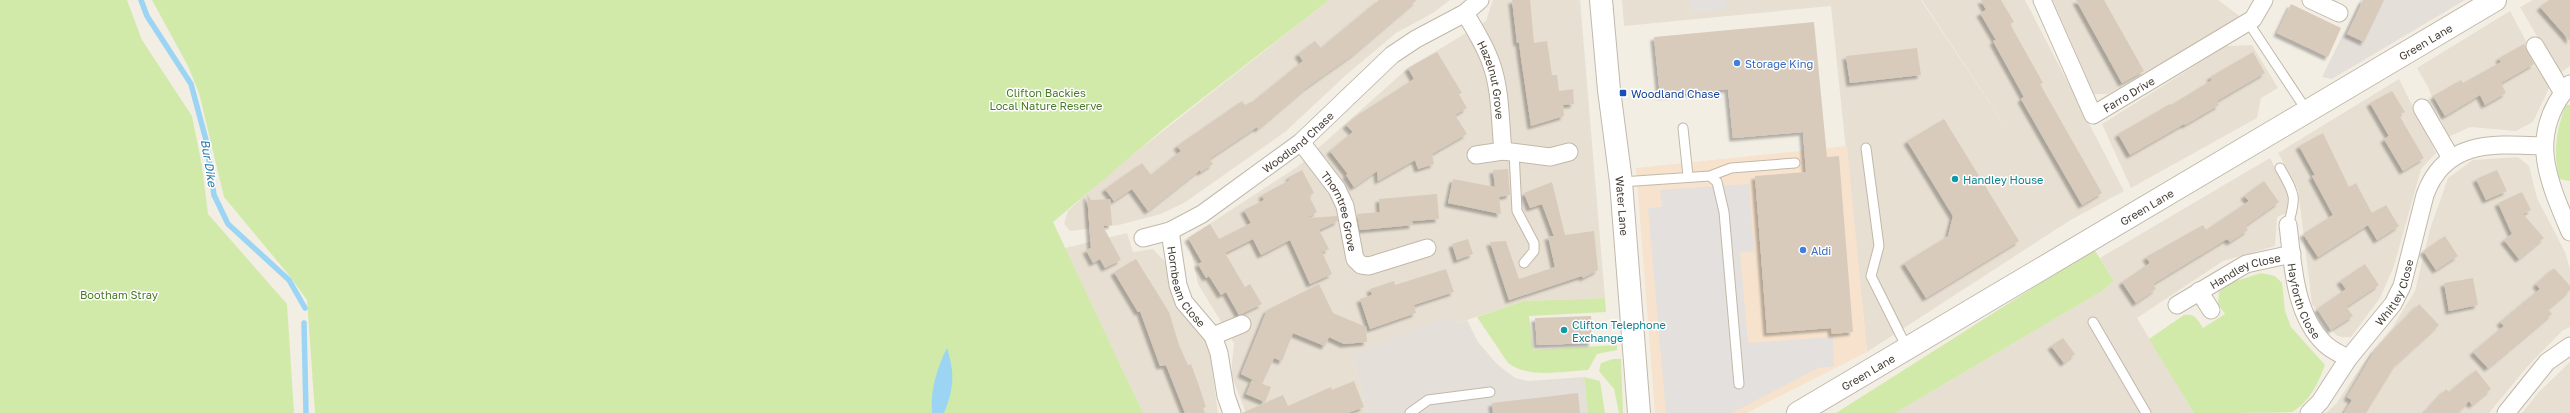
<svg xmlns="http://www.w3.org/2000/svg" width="2570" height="413" font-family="'Golos Text',sans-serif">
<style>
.residential{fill:#e7dfd2}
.commercial{fill:#f7e3cd}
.industrial{fill:#e5dfd9}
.green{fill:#d1eaaa}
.parking{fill:#e3e0dd}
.water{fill:#9cd5f4}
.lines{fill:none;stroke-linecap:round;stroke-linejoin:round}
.stream{stroke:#9cd5f4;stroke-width:5.5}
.building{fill:#d8cbbc;filter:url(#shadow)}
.service-casing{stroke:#c2b8a9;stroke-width:11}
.minor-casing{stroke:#c2b8a9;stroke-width:19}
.tertiary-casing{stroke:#c2b8a9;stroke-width:24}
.service{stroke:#fff;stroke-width:9}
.minor{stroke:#fff;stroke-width:17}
.tertiary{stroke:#fff;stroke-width:22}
.shop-dot{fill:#3f7fe0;stroke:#fff;stroke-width:1.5}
.transit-dot{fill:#1a4fb4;stroke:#fff;stroke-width:1.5}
.culture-dot{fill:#0f9aa8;stroke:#fff;stroke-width:1.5}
.labels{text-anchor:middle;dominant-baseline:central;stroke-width:3;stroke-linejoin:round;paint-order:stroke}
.street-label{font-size:11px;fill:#453d34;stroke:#fff}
.shop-label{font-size:11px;fill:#366cbe;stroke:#fff;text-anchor:start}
.park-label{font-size:11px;fill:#497a24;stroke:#fff}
.transit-label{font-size:11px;fill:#164399;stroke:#fff;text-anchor:start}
.culture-label{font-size:11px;fill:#0d838f;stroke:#fff;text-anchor:start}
.water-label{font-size:12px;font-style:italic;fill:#277cae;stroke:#fff}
</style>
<defs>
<filter id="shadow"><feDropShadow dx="-3.5" dy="3.5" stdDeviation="1" flood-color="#0004"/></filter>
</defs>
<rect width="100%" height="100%" fill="#f3eee4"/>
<path class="residential" d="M 1329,0 L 1450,0 L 1433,13 L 1396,33 L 1346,75 L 1285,132 L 1184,203 L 1161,214 L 1119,225 L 1070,231 L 1064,224 L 1068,211 L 1106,176 Z
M 1493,0 L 1580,0 L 1605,298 L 1523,301 L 1467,320 L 1351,355 L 1368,413 L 1246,413 L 1231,374 L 1234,343 L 1198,284 L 1188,238 L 1297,167 L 1408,68 L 1486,21 Z
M 1622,0 L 1921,0 L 2027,159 L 1922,0 L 2025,0 L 2124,191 L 2069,221 L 1867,352 L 1831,6 L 1624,26 Z
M 2053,0 L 2218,0 L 2241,17 L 2108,94 L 2094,94 Z
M 2533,0 L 2570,0 L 2570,66 L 2559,74 L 2520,7 Z
M 2510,11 L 2550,86 L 2533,122 L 2516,131 L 2470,127 L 2448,137 L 2428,87 L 2417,68 Z
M 2252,45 L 2278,88 L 2261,98 L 2257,118 L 2131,188 L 2102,124 L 2226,46 Z
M 2399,79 L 2436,153 L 2421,169 L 2394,266 L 2380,298 L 2351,337 L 2342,337 L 2336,335 L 2312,304 L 2298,189 L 2278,153 Z
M 2518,157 L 2529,166 L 2537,198 L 2565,252 L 2570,269 L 2570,327 L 2562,331 L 2527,367 L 2489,413 L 2326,413 L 2336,404 L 2364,362 L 2392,328 L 2415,291 L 2430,229 L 2448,178 L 2473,160 Z
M 2270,158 L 2290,197 L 2289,212 L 2277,217 L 2275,246 L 2223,261 L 2137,318 L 2194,413 L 1895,413 L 2102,291 L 2114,281 L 2100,258 Z
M 1127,233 L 1133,252 L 1153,249 L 1166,263 L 1171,293 L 1183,313 L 1203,335 L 1210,355 L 1218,413 L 1143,413 L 1065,248 Z
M 2570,362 L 2570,413 L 2522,413 L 2539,392 Z"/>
<path class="commercial" d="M 1847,146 L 1867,352 L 1747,413 L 1655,413 L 1636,168 Z"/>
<path class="industrial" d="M 2360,0 L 2465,0 L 2332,79 L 2322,77 Z
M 1444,317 L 1458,323 L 1467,320 L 1478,342 L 1497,364 L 1515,378 L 1528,381 L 1584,377 L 1588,413 L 1368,413 L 1351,355 Z"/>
<path class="green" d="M 0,0 L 127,0 L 142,40 L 192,116 L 202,166 L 208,214 L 287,304 L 294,413 L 0,413 Z
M 152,0 L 1329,0 L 1167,126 L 1053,222 L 1143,413 L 315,413 L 307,300 L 288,274 L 224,197 L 199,93 L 188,66 Z
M 2566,105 L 2570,105 L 2570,181 L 2559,179 C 2553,152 2556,130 2566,105 Z
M 2094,249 L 2114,281 L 2102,291 L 1895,413 L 1836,413 Z
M 2261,273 L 2275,276 L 2282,283 L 2285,311 L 2291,327 L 2325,365 C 2318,383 2310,402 2292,412 C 2286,413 2207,413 2194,413 L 2149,339 L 2184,315 C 2195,313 2198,320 2203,328 L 2225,314 L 2218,304 L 2219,292 L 2230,283 Z
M 1605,298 L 1606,312 L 1529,316 L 1533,350 L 1617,345 L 1617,350 L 1597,354 L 1588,370 C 1562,371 1530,379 1508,363 L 1477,317 L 1523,301 Z
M 1613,359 L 1621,359 L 1623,413 L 1619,413 L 1614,389 L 1599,371 L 1601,363 Z
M 1584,377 L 1600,381 L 1605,413 L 1588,413 Z"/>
<path class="parking" d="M 1690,0 L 1726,0 L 1727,9 L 1691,13 Z
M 1749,184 L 1754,251 L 1740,253 L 1748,343 L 1833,337 L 1834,366 L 1818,368 L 1732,413 L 1666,413 L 1648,208 L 1662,207 L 1660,190 Z"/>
<path class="water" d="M 947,348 C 955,374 954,388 944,413 L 932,413 C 930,390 937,368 947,348 Z"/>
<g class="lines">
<path class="stream" d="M 141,0 L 147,16 L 191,84 L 206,140 L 214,195 L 228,224 L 289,280 L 305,308
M 304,323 L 306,413"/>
</g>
<path class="building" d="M 1379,0 L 1417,0 L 1354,54 L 1306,88 L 1258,129 L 1257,127 L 1209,159 L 1213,164 L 1201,172 L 1200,170 L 1148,211 L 1132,189 L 1114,201 L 1105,189 L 1142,163 L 1151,175 L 1181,151 L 1177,146 L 1242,101 L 1245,105 L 1255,100 L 1303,61 L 1298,54 L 1315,41 L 1321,48 Z
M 1512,0 L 1530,0 L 1534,43 L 1547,41 L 1552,75 L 1557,75 L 1559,91 L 1573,89 L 1574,104 L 1563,105 L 1564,116 L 1531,126 L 1521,58 L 1519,42 L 1517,43 Z
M 1981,0 L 2001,0 L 2014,22 L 2010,24 L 2043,83 L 2040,84 L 2102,193 L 2082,205 L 2021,99 L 2024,97 L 1993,41 L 1996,40 L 1980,13 L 1986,10 Z
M 2076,0 L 2104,0 L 2144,71 L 2122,83 Z
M 2363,0 L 2384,0 L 2364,42 L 2347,34 Z
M 2549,0 L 2570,0 L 2570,41 L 2540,7 Z
M 2291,4 L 2341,28 L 2328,57 L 2277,33 Z
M 1814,22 L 1827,157 L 1839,156 L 1853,332 L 1832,334 L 1831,328 L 1767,333 L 1755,176 L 1806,172 L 1803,132 L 1733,138 L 1728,89 L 1660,96 L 1654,37 Z
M 2524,44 L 2534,64 L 2501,83 L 2506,93 L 2485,105 L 2480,95 L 2445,116 L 2433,96 L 2461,80 L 2463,83 L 2501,62 L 2499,58 Z
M 1917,48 L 1921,75 L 1850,83 L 1846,56 Z
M 1437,52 L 1462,93 L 1459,94 L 1467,108 L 1455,115 L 1467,134 L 1432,154 L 1434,164 L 1418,169 L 1415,160 L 1378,181 L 1377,171 L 1354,187 L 1346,175 L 1348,174 L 1330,151 L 1353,132 L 1346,125 L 1358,115 L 1414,79 L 1408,68 Z
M 2253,52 L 2265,73 L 2217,101 L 2219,105 L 2185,125 L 2184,124 L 2130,155 L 2118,134 L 2170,104 L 2171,105 L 2212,80 L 2210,77 Z
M 2392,91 L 2405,112 L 2399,115 L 2424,158 L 2403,171 L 2384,139 L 2389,136 L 2370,103 Z
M 1944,119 L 2019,241 L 1926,298 L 1904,263 L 1948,236 L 1953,216 L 1907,141 Z
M 2323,133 L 2349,187 L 2356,183 L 2372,213 L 2386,205 L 2399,226 L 2377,240 L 2368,225 L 2318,257 L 2303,234 L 2333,215 L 2312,176 L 2315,175 L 2299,146 Z
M 1508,169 L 1510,195 L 1499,197 L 1501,214 L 1448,203 L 1453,179 L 1495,187 L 1493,170 Z
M 1302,170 L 1314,193 L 1309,196 L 1317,212 L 1307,218 L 1337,216 L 1338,221 L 1319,230 L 1329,249 L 1322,252 L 1332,274 L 1310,284 L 1290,240 L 1261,255 L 1253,239 L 1225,253 L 1245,287 L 1250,284 L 1262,304 L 1239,315 L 1226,292 L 1221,295 L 1209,276 L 1206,278 L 1198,264 L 1202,262 L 1188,238 L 1210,224 L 1219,239 L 1251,223 L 1244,210 L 1264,200 L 1262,195 L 1290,180 L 1289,177 Z
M 2497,170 L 2507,191 L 2486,200 L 2476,179 Z
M 2264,181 L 2279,202 L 2245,226 L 2248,230 L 2230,242 L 2227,239 L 2153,284 L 2156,289 L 2136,303 L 2122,282 L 2150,263 L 2146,257 L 2203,225 L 2206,230 L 2249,201 L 2244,196 Z
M 1552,182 L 1565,235 L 1594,231 L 1598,270 L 1583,278 L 1582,276 L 1509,300 L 1490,242 L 1506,241 L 1519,279 L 1555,267 L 1548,236 L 1554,236 L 1542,204 L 1530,208 L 1524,193 Z
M 2522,192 L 2531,210 L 2523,214 L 2544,238 L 2519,259 L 2504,240 L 2512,234 L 2498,203 Z
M 1087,194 L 1091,200 L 1110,199 L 1112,225 L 1103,226 L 1121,260 L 1105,268 L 1100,259 L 1093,263 L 1086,250 L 1091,248 Z
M 1437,194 L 1439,219 L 1412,221 L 1413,225 L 1360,230 L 1357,214 L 1380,212 L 1379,199 Z
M 2445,236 L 2458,256 L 2436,270 L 2423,251 Z
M 1468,239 L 1473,254 L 1457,260 L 1452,244 Z
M 1136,259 L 1169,312 L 1179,345 L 1188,365 L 1191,364 L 1198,383 L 1206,407 L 1203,408 L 1205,413 L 1185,413 L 1166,365 L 1160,366 L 1140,311 L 1138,312 L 1114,272 Z
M 2365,264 L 2379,285 L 2346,307 L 2353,316 L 2331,330 L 2317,309 L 2346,289 L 2340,281 Z
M 2554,268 L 2570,286 L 2570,290 L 2548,309 L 2552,314 L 2488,368 L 2473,352 L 2504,326 L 2500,322 L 2540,289 L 2536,284 Z
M 1446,269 L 1454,292 L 1414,305 L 1416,313 L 1370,329 L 1360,299 L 1372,295 L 1370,289 L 1394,281 L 1395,285 Z
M 2473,278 L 2478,305 L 2449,311 L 2444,283 Z
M 1319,284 L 1333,313 L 1366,327 L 1367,342 L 1344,344 L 1329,337 L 1325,346 L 1293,333 L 1282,361 L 1274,358 L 1262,384 L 1241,374 L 1267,310 Z
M 2419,304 L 2439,325 L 2396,364 L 2366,413 L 2344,413 L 2352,400 L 2347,397 L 2374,351 Z
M 1591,316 L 1592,343 L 1537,345 L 1535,318 Z
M 2063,338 L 2075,354 L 2064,363 L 2051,346 Z
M 2476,370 L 2491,389 L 2472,405 L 2469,401 L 2458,413 L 2424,413 L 2446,389 L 2449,392 Z
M 1252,380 L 1271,387 L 1265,402 L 1246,394 Z
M 1354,381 L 1364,407 L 1348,413 L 1242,413 L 1283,395 L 1288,406 L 1331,387 L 1332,390 Z
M 1578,393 L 1580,413 L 1493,413 L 1492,403 Z"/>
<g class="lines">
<defs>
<path id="service" d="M 2248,22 L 2307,111
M 1683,128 L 1688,176
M 1866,148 L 1879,246 L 1871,276 L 1907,348
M 1514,152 L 1517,211 L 1534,243 L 1534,251 L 1524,263
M 2280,168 C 2295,195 2297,196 2288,225
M 1710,176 L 1731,168 L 1795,163
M 1621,182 L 1710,176 L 1717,182 L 1724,212 L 1739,384
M 2093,322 L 2146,413
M 1410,413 L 1428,400 L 1490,392"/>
<g id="minor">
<path id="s1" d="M 2042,0 L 2093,115 L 2253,19 L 2264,0"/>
<path d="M 2311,0 L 2339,13"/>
<path id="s2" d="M 1465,13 C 1475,30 1485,45 1491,63 C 1501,90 1500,123 1503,151"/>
<path d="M 2535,46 L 2563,93"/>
<path d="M 2570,84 C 2527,134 2547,178 2570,232"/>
<path d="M 2422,108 L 2451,158"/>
<path id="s3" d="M 1301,142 L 1337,189 L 1345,206 L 1355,259 L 1361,265 L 1369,266 L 1427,248"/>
<path d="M 1476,155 L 1503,151 L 1550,157 L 1569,152"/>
<path id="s4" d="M 2288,225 C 2293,265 2294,314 2325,344 C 2331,350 2341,354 2348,359"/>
<path id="s5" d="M 1170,231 L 1178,285 L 1184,302 L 1213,336 L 1219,353 L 1226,396 L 1232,413"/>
<path id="s6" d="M 1143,238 L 1170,231 L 1202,214 L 1301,142 L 1392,55 L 1416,39 L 1465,13 L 1480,0"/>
<path d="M 2199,291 L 2211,310"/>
<path id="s7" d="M 2177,305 L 2246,264 L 2292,254"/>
<path d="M 1213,336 L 1242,324"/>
<path id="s8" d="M 2309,413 L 2320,402 L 2348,359 L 2393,304 L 2402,286 L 2425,195 C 2445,139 2494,144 2544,146"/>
<path d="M 2506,413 L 2547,362 L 2570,346"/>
</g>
<g id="tertiary">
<path id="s9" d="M 1601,0 L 1609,90 L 1621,182 L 1639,413"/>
<path id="s10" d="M 1798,413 L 2495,0"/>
</g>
</defs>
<use href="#service" class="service-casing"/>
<use href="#minor" class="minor-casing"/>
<use href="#tertiary" class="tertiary-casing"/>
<use href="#service" class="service"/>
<use href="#minor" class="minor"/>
<use href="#tertiary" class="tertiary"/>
</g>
<g class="shop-dot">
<circle cx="1737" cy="63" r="4"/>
<circle cx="1803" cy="250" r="4"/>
</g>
<rect class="transit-dot" x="1619" y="89" width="8" height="8" rx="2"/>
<g class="culture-dot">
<circle cx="1955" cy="179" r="4"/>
<circle cx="1564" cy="330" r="4"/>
</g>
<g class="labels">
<g class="street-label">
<text stroke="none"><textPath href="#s10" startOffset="729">Green Lane</textPath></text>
<text stroke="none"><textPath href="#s2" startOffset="73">Hazelnut Grove</textPath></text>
<text stroke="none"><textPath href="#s1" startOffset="167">Farro Drive</textPath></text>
<text stroke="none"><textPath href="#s6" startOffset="184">Woodland Chase</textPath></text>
<text stroke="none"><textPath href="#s9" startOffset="207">Water Lane</textPath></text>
<text stroke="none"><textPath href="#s10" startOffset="405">Green Lane</textPath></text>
<text stroke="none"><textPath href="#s3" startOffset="81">Thorntree Grove</textPath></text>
<text stroke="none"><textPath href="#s7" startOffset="77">Handley Close</textPath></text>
<text stroke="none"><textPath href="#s5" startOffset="59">Hornbeam Close</textPath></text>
<text stroke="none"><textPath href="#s8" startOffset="149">Whitley Close</textPath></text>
<text stroke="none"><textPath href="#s4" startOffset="78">Hayforth Close</textPath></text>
<text stroke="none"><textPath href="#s10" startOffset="81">Green Lane</textPath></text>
</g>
<g class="shop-label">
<text x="1745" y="63">Storage King</text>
<text x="1811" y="250">Aldi</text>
</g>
<g class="park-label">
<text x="1046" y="92">Clifton Backies<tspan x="1046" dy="13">Local Nature Reserve</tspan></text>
<text x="119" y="294">Bootham Stray</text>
</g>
<g class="transit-label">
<text x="1631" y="93">Woodland Chase</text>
</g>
<g class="culture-label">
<text x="1963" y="179">Handley House</text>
<text x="1572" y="324">Clifton Telephone<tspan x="1572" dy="13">Exchange</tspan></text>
</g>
<g class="water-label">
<text transform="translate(209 163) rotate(81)">Bur Dike</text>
</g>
</g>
</svg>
